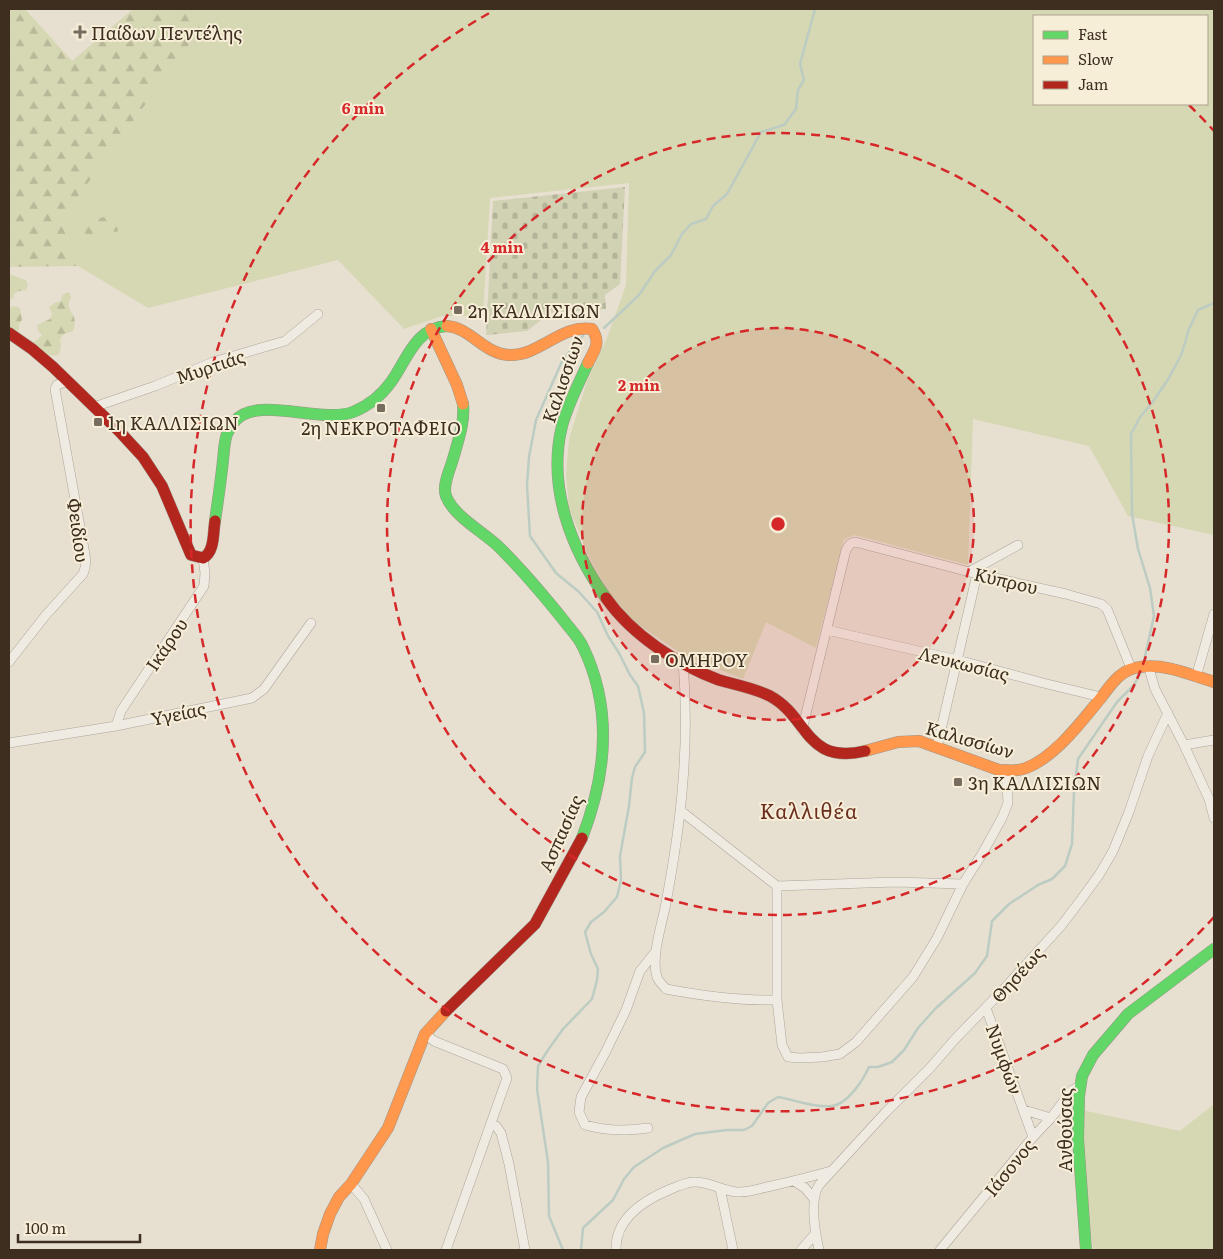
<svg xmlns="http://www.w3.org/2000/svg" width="1223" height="1259" font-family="Literata,serif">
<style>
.grass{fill:#d6d7b3;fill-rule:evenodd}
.forest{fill:url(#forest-firs)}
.cemetery{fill:url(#cemetery-stones)}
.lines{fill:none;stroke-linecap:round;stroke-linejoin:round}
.stream{stroke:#bcccc2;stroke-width:2.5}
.street-casing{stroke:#ada599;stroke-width:10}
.fast-casing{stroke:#9c958a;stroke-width:12}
.slow-casing{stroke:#9c958a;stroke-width:12}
.jam-casing{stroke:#9c958a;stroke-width:12}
.street{stroke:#efebe3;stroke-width:9}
.fast{stroke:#63d668;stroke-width:11}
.slow{stroke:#ff974d;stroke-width:11}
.jam{stroke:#b3261e;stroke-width:11}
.ring{fill:none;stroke:#d62828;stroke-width:2.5;stroke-dasharray:9 6}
.poi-dot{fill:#786c5e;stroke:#f7eed8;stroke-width:2}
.labels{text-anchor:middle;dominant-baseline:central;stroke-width:4;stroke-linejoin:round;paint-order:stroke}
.poi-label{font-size:18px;fill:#3d2e20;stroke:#f7eed8;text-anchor:start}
.street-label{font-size:18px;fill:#3d2e20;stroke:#f7eed8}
.quarter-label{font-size:20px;letter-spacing:1px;fill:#6b2e1e;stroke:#f7eed8}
.centre{fill:#d62828;stroke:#f7eed8;stroke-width:2.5}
.ring-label{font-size:15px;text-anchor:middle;font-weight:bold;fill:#d62828;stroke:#f7eed8;stroke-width:4;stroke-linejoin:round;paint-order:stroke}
</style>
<defs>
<pattern id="forest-firs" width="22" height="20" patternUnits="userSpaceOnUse" patternTransform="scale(1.25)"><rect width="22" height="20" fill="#d6d7b3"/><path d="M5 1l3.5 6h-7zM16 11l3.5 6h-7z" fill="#b9b99a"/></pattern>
<pattern id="cemetery-stones" width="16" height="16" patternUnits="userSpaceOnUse" patternTransform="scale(1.25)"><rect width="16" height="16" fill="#d1d1b3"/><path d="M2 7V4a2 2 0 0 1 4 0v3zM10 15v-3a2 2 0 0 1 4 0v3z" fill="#b4b49a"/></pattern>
</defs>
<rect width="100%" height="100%" fill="#e7e0d1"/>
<path class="grass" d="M 215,9 L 1214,9 L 1214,535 L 1128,516 L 1089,446 L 973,419 L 968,565 L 855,535 L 844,539 L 816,648 L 766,622 L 743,679 L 685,656 L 633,621 L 610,594 L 589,557 L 569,508 L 566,475 L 569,439 L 587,381 L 607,338 L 626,285 L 629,183 L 490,198 L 483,316 L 442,316 L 404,329 L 338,260 L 148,308 L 78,266 L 61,220 ZM 1034,16 L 1207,16 L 1207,104 L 1034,104 Z
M 1214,1104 L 1214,1250 L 1093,1250 L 1084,1163 L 1082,1110 L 1180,1131 Z"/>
<path class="forest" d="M 9,9 L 25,9 L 72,61 L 133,9 L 215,9 L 61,220 L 78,266 L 9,267 Z
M 90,214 L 95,219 L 114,215 L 119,217 L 120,225 L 117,232 L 111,231 L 107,225 L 101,226 L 99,233 L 92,235 L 85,234 C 81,227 79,222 83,215 Z
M 9,274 L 26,280 L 28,285 L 26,290 L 19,291 L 14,294 L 13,299 L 9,298 Z
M 69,292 L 71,297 C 63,314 80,310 73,331 L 64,334 L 60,339 L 61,346 L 59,355 C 47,358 40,350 31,343 L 37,340 L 42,335 L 38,331 L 37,325 L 50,319 L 52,314 L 49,307 L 56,302 L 60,302 L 63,294 Z
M 13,306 L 20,308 L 22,320 L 19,324 L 19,330 L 13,331 L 9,328 L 9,310 Z"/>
<path class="cemetery" d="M 625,187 L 620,284 L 605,295 L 606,309 L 550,313 L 527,331 L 486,335 L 493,201 Z"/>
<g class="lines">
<path class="stream" d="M 604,328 L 639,295 L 655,271 L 671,255 L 682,234 L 691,224 L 706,219 L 713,206 L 727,194 L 761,132 L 784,125 L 796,109 L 798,90 L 804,80 L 800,64 L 815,9
M 1144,661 L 1154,616 L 1150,588 L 1138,549 L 1132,514 L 1131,434 L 1140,417 L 1152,403 L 1169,378 L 1182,353 L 1189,329 L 1198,310 L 1214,303
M 563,1250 L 549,1216 L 548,1162 L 537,1089 L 538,1066 L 548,1050 L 563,1029 L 592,999 L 597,980 L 598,969 L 591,954 L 585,932 L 591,922 L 604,912 L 617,897 L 621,880 L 620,856 L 629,806 L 632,778 L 635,767 L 645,752 L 644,713 L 638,686 L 630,675 L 619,653 L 608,636 L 597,612 L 578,591 L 556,573 L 530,536 L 527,485 L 529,457 L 536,420 L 563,359 L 583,336
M 581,1250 L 583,1228 L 613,1200 L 624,1179 L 634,1167 L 663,1148 L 695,1134 L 727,1130 L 744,1130 L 752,1126 L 768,1103 L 778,1097 C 795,1100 815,1108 832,1106 C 848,1104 863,1080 869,1067 L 878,1067 L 892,1062 L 904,1050 L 918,1028 L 935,1009 L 975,973 L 987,956 L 992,921 L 1009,904 L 1038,885 L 1052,879 L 1065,866 L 1072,844 L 1074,791 L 1078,759 L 1117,702 L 1134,685 L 1141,672"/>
<defs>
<path id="street" d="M 94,407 L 155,386 L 213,362 L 285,341 L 318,314
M 969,572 L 1018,545
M 827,630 L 958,660 L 1043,683 L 1101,697
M 683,661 C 690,747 681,825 665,908 C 661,927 651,958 657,977 C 658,981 663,985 666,989 C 703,996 739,1001 777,1000
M 9,662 L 45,616 L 83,574 L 85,568 L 86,560 L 55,389 L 57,385 L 68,381
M 1148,665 L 1155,689 L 1184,745 L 1209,799 L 1214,818
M 1196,677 L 1214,614
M 116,726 L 121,711 L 204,586 L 205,573 L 203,558
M 802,730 L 846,550 L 850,544 L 855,542 L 977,574 L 1066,594 L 1101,604 L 1107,609 L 1131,668
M 9,743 L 116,726 L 252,698 L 264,689 L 311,623
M 1184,745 L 1214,740
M 937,747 L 977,574
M 681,811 L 777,886 L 896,882 L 963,884
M 777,886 L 777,1000 L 782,1045 L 788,1057 L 800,1058 L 822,1057 L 840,1054 L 856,1042 L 913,977 L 937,938 L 963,884 L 982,854 L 1002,818 L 1008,803 L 1006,771
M 986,1008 L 1033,1137
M 425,1034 L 434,1041 L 503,1069 L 507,1078 L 446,1250
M 1024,1110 L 1051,1118
M 491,1124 L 496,1126 L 501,1133 L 509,1164 L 525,1250
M 648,1128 C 625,1131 607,1131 585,1125 L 579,1112 L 581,1097 L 605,1053 L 626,1010 L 640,971 L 656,951
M 794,1181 L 805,1188 L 814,1199
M 351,1184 L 364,1199 L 387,1250
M 720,1188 L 733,1250
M 616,1250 C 615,1218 644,1200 671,1189 C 678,1186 685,1183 693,1182 C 709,1181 722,1191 737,1192 C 747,1193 758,1189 767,1187 C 789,1182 810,1177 831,1171
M 801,1250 L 815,1234
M 819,1250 C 815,1232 809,1201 819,1185 L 885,1113 L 930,1068 L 956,1038 L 1001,992 L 1061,926 L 1080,901 L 1099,875 L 1113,851 L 1129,812 L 1148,756 L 1168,713
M 940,1250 L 1033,1137 L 1051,1118 L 1072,1090 L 1080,1086"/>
<path id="fast" d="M 588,363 C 579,383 568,404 562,426 C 547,487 571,549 606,598
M 463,404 C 465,422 458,441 453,459 C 450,470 442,485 446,496 C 454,517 484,532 500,548 C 523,571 545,597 565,622 C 571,630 579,638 583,647 C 613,709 606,776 582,838
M 215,521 C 218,500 221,480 223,460 C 224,452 224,442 227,434 C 229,430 232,424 235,421 C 256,395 321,424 353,412 C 368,406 381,396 391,382 C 407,360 415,328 447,326
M 1086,1250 L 1078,1139 L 1079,1096 L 1082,1076 L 1093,1055 L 1128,1014 L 1214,949"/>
<path id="slow" d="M 447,326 C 471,328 484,354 509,355 C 540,356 561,324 592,329 C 601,343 595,349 588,363
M 431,329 L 457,385 L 463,404
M 865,751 L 898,742 L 919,741 L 999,770 C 1008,770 1017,772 1026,768 C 1055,757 1081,722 1100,699 C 1111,685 1120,669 1140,667 C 1165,663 1191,675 1214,682
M 320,1250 L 323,1234 L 330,1214 L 339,1197 L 351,1184 L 388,1128 L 425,1034 L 446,1011"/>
<path id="jam" d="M 9,333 L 32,349 L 53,367 L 119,431 L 143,457 L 162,486 L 191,555 L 203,558 C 215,552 213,532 215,521
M 606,598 C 632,635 678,665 719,680 C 736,685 754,688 770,696 C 809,717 805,765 865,751
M 446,1011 L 535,924 L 582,838"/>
</defs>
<use href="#street" class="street-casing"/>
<use href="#fast" class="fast-casing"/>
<use href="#slow" class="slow-casing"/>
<use href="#jam" class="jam-casing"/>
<use href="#street" class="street"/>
<use href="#fast" class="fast"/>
<use href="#slow" class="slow"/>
<use href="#jam" class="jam"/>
</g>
<circle cx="778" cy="524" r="196" fill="#d62828" fill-opacity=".12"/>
<g class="ring">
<circle cx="778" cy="524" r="196"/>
<circle cx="778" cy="524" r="391"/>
<path d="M1214 917A587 587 0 1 1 493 11M1189 105A587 587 0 0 1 1214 131"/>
</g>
<g class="poi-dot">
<path d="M77.5 24.5h5v5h5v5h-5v5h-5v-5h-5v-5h5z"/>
<rect x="453" y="305" width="10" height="10" rx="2.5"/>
<rect x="376" y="403" width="10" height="10" rx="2.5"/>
<rect x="93" y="417" width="10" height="10" rx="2.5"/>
<rect x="650" y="654" width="10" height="10" rx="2.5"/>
<rect x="953" y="777" width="10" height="10" rx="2.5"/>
</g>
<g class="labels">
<g class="poi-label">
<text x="91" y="32">Παίδων Πεντέλης</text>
<text x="468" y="310">2η ΚΑΛΛΙΣΙΩΝ</text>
<text x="108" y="422">1η ΚΑΛΛΙΣΙΩΝ</text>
<text x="381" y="427" text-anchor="middle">2η ΝΕΚΡΟΤΑΦΕΙΟ</text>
<text x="665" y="659">ΟΜΗΡΟΥ</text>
<text x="968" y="782">3η ΚΑΛΛΙΣΙΩΝ</text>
</g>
<g class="street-label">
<text transform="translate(210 366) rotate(-19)">Μυρτιάς</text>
<text transform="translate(562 379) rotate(-71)">Καλισσίων</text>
<text transform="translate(79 530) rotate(82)">Φειδίου</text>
<text transform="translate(1006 580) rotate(13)">Κύπρου</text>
<text transform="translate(166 644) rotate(-56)">Ικάρου</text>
<text transform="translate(964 663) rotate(14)">Λευκωσίας</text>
<text transform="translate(178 713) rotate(-12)">Υγείας</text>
<text transform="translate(970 739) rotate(16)">Καλισσίων</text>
<text transform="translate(560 833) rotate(-66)">Ασπασίας</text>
<text transform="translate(1017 974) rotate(-48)">Θησέως</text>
<text transform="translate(1005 1059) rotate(70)">Νυμφών</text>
<text transform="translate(1064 1130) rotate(-90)">Ανθούσας</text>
<text transform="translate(1009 1167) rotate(-51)">Ιάσονος</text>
</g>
<g class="quarter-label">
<text x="809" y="810">Καλλιθέα</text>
</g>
</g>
<circle cx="778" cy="524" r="8" class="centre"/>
<g class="ring-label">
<text x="363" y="114">6 min</text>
<text x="502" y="253">4 min</text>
<text x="639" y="391">2 min</text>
</g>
<rect width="1223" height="1259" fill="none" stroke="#3d2e20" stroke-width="20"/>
<rect x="1033" y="15" width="175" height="90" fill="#f7eed8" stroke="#ada18e"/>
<rect x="1043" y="31" width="25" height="8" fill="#63d668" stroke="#ada18e"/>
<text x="1078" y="40" font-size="15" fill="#3d2e20">Fast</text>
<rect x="1043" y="56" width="25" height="8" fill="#ff974d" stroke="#ada18e"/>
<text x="1078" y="65" font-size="15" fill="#3d2e20">Slow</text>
<rect x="1043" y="81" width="25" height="8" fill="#b3261e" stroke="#ada18e"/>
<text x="1078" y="90" font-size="15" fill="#3d2e20">Jam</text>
<path d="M18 1234v8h122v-8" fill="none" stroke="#3d2e20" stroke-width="2.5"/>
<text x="25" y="1234" font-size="15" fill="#3d2e20" stroke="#f7eed8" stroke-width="4" paint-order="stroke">100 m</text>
</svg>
